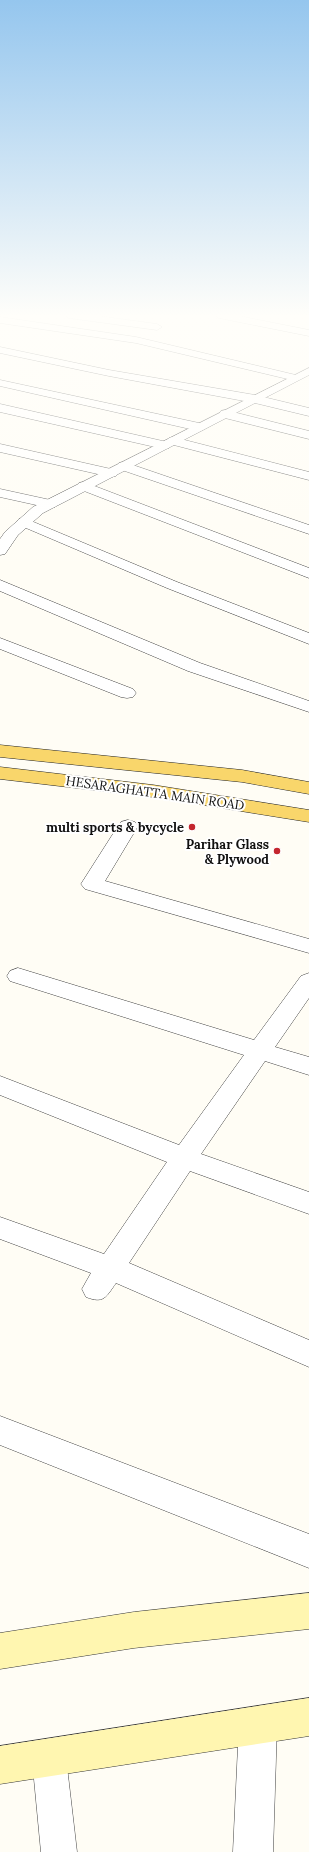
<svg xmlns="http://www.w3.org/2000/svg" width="309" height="1852" font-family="Lora,serif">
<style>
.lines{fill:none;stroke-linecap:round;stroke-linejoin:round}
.service-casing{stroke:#444;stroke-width:1}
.minor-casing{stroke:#444;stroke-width:1}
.tertiary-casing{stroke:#444;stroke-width:1}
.secondary-casing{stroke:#333;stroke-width:1}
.primary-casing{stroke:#222;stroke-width:1}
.service{fill:#fff;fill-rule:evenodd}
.minor{fill:#fff;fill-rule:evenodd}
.tertiary{fill:#fff;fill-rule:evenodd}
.secondary{fill:#fff6b0;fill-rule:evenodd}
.primary{fill:#f9d66b;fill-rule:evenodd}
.poi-dot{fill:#c4262e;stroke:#fff;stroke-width:1.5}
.labels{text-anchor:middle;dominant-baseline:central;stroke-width:4;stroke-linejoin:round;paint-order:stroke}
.street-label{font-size:13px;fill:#111;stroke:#fff}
.poi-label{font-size:13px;font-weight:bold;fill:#111;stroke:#fff;text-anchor:end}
</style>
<rect width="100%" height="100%" fill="#fffdf5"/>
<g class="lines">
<defs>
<path id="service" d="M 49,1741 L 61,1746 L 66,1758 L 77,1852 L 41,1852 L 32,1758 L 37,1746 Z"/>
<path id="minor" d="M 64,315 L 91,315 L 157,324 L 162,327 L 157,330 L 69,318 Z
M 214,315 L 234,315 L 309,330 L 309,336 L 219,318 Z
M 0,317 L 136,337 L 300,376 L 302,378 L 296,381 L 136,343 L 0,323 Z
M 0,347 L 109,370 L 255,395 L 309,408 L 309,416 L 255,403 L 109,376 L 0,353 Z
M 0,380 L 199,423 L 203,424 L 205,427 L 203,430 L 199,431 L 0,386 Z
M 0,404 L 167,442 L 169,438 L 173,437 L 309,472 L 309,480 L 170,444 L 169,448 L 164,449 L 0,412 Z
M 225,410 L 309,431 L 309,439 L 221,417 L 219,414 L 221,411 Z
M 0,444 L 111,469 L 116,470 L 118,473 L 116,476 L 111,477 L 0,452 Z
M 124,462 L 309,525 L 309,534 L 119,469 L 117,466 L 119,463 Z
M 84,482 L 309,568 L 309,578 L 79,489 L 77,486 L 79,483 Z
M 0,489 L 55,501 L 57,504 L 55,507 L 50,508 L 0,497 Z
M 24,518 L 177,582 L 309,633 L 309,644 L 167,588 L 19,525 L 17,522 L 19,519 Z
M 0,580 L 200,663 L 309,701 L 309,712 L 188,671 L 0,591 Z
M 0,638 L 133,689 L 136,693 L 133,697 L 127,698 L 121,697 L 0,649 Z
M 128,820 L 135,822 L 138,826 L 105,881 L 309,939 L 309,953 L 85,889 L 81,884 L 118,826 L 121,822 Z
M 18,968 L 254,1040 L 301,976 L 309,973 L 309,998 L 275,1047 L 309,1057 L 309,1075 L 265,1061 L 201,1154 L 309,1192 L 309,1214 L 190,1171 L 129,1263 L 309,1340 L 309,1367 L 116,1283 C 106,1297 104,1304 86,1297 L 82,1289 L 91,1273 L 0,1239 L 0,1217 L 104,1254 L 167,1162 L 0,1095 L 0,1076 L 179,1145 L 244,1055 L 10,981 L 7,976 L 10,971 Z
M 0,1416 L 309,1534 L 309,1568 L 0,1445 Z
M 258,1706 L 271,1712 L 277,1725 L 273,1852 L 233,1852 L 239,1725 L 245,1712 Z"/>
<path id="tertiary" d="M 309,368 L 309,375 L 43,513 L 18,535 L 5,554 L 0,555 L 0,539 L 5,532 L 33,507 Z"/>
<path id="secondary" d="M 309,1593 L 309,1629 L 134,1648 L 0,1669 L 0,1633 L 134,1612 Z
M 309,1698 L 309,1736 L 0,1784 L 0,1746 Z"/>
<path id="primary" d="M 0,745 L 242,770 L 309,782 L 309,794 L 242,782 L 0,757 Z
M 0,767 L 153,785 L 309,810 L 309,822 L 153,797 L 0,779 Z"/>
</defs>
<use href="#service" class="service-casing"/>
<use href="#minor" class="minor-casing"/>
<use href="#tertiary" class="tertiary-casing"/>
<use href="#secondary" class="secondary-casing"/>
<use href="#primary" class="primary-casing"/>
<use href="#service" class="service"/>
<use href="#minor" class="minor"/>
<use href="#tertiary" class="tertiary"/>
<use href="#secondary" class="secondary"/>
<use href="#primary" class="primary"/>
</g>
<linearGradient id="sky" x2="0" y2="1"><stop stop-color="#95c6ee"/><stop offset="0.55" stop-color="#fffefa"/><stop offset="1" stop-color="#fffefa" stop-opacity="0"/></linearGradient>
<rect width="309" height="574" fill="url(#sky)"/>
<g class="poi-dot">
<circle cx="192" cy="827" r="4"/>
<circle cx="277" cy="851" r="4"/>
</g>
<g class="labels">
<g class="street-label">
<text transform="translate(155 793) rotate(8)">HESARAGHATTA MAIN ROAD</text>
</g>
<g class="poi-label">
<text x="184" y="827">multi sports &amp; bycycle</text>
<text x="269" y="844">Parihar Glass<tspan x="269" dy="15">&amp; Plywood</tspan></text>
</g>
</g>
</svg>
